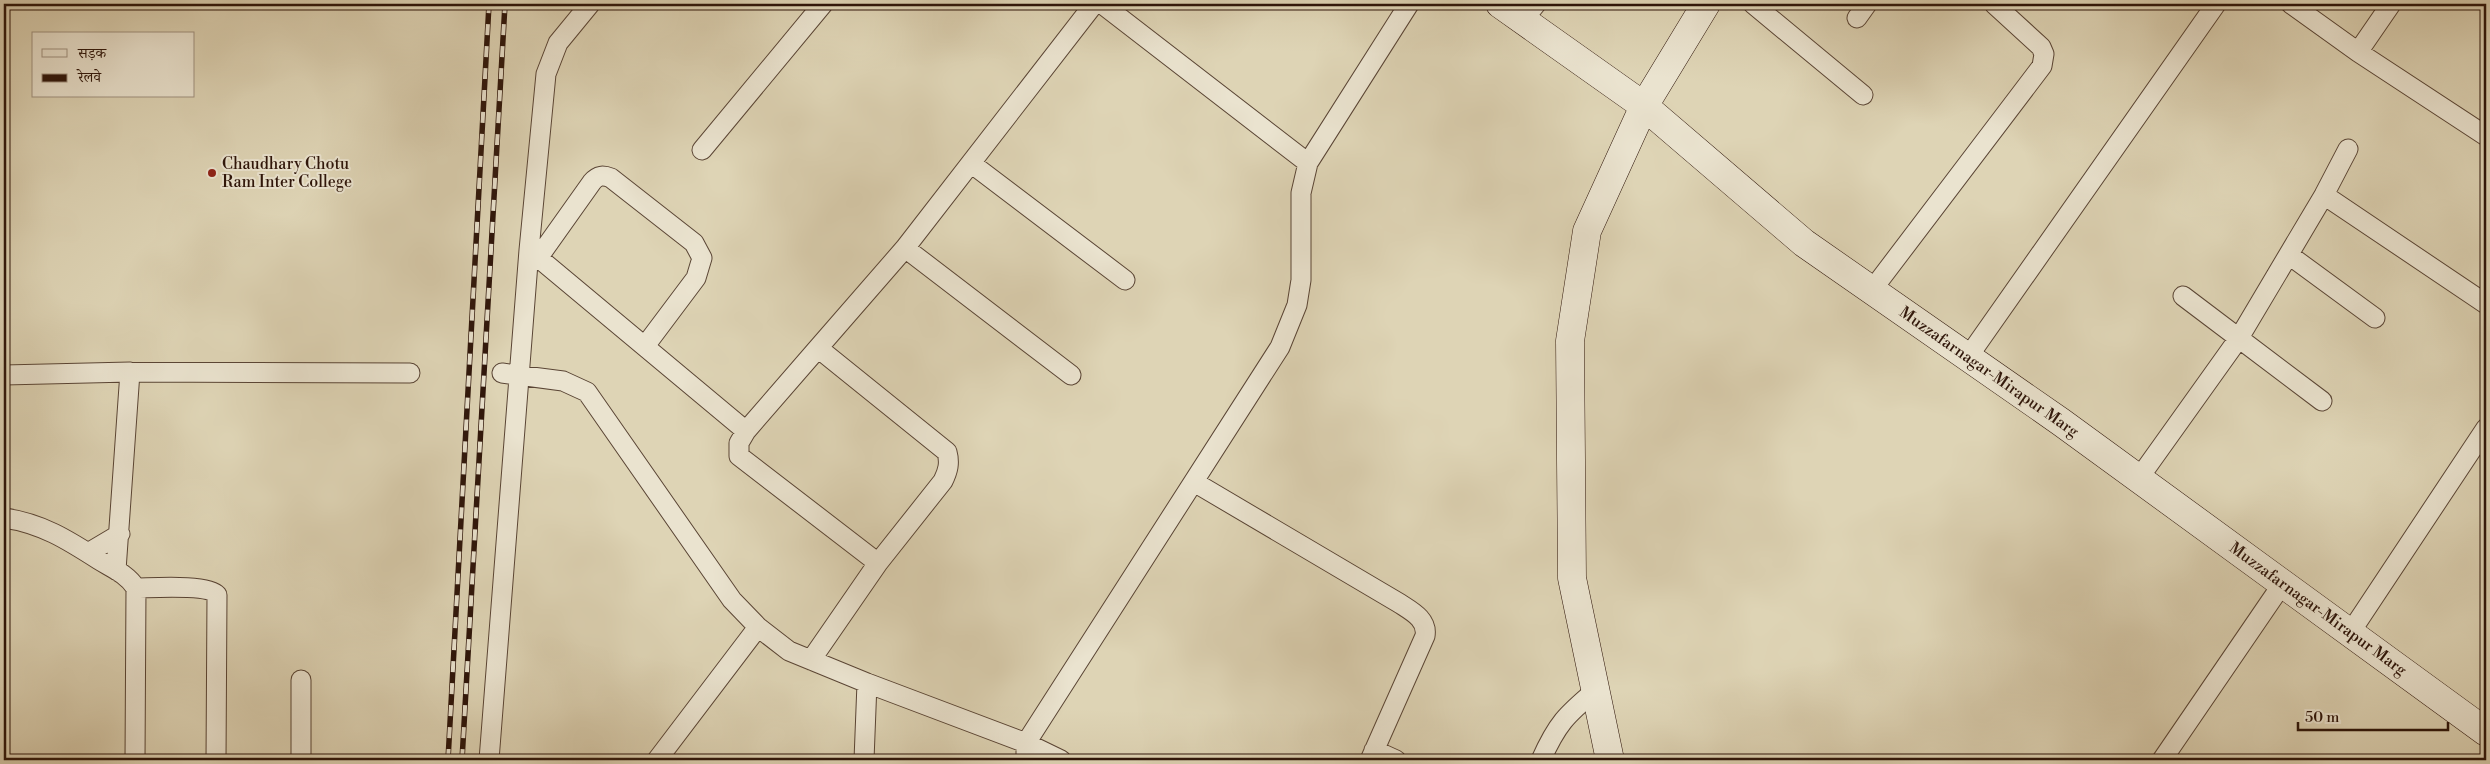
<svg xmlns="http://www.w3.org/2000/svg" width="2490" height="764" font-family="'Libre Bodoni','Noto Serif Devanagari',serif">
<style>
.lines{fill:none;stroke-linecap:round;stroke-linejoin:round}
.minor-casing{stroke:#5a4535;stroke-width:21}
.secondary-casing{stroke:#2e150a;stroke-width:29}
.minor{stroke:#eae3cf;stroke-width:19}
.secondary{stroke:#eae3cf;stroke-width:28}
.rail-casing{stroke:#2e150a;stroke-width:5.5}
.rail{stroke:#eae3cf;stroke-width:4;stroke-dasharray:11;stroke-linecap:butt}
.poi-dot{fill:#8f2418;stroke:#eae3cf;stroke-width:2}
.labels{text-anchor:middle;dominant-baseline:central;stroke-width:4;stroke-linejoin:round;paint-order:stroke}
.poi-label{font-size:16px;fill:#2e150a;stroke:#eae3cf;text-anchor:start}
.street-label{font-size:16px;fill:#2e150a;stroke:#eae3cf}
</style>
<rect width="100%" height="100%" fill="#ded4b5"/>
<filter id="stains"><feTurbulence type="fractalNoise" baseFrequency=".004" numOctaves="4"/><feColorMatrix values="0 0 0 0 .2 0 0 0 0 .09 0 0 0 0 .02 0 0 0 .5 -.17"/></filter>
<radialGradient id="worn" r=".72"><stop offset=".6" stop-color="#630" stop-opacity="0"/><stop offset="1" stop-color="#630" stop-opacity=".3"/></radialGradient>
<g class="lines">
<defs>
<path id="minor" d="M 1102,4 L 1308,163
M 1753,4 L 1863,95
M 2291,4 L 2358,52
M 2391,4 L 2358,52 L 2486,136
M 1857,18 L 1867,4
M 1523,20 L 1536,4
M 702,150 L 823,4
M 972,164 L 1125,280
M 2324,195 L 2486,304
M 905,248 L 1071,375
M 529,250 L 746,431
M 2289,255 L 2375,318
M 538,258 L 592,182 C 598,175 603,175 611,178 L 694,243 L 702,258 L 696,278 L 645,346
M 1872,290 L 2042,66 L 2044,54 L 2041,47 L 1994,4
M 2183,296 L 2322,401
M 818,348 L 905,248 L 1094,4
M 1968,357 L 2216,4
M 502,373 L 563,381 L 587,392 L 732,600 L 758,627 L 789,651 L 867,683 L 1026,743 L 1061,760
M 4,375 L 130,372 L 410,373
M 2139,478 L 2239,338 L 2324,195 L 2348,149
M 1194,482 L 1399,603 C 1411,611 1428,619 1425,636 L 1370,760
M 4,518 C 41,523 68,540 99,560 C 112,568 127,574 136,588 L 135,760
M 88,553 L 120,534
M 116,570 L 130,372
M 136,588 C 151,588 208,584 217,595 L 216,760
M 2350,633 L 2486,428
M 811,660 L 878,563 L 943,481 C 948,471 950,463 947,452 L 818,348 L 746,431 L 739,443 L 739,456 L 878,563
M 1374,750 L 1396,760
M 301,760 L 301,680
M 489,760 L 529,250 L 546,74 L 558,43 L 590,4
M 657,760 L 758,627
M 864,760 L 867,683
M 1026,760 L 1026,743 L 1280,347 L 1297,305 L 1301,280 L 1301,193 L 1308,163 L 1409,4
M 1541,760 C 1557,724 1566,715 1596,690
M 2162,760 L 2283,583"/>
<path id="secondary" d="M 1500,4 L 1644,106 L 1804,243 L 2061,422 L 2486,732
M 1610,760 L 1572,578 L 1570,341 L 1587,231 L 1644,106 L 1706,4"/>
</defs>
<use href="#minor" class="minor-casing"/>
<use href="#secondary" class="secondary-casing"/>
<use href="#minor" class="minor"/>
<use href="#secondary" class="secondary"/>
<defs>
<path id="rail" d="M 448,760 L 489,4
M 462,760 L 505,4"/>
</defs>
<use href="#rail" class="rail-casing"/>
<use href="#rail" class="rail"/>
</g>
<circle class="poi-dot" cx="212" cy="173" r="5"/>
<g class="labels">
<g class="poi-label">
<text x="222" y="164">Chaudhary Chotu<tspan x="222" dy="18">Ram Inter College</tspan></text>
</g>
<g class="street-label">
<text transform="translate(1989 372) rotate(35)">Muzzafarnagar-Mirapur Marg</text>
<text transform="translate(2318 609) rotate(36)">Muzzafarnagar-Mirapur Marg</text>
</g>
</g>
<rect width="2490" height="764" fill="none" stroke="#ded4b5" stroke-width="20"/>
<rect x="5" y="5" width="2480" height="754" fill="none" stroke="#2e150a" stroke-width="2.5"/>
<rect x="10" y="10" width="2470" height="744" fill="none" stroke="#2e150a"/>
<rect x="32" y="32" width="162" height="65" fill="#eae3cf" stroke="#9f9180"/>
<rect x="42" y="49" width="25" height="8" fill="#eae3cf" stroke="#9f9180"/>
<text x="78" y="58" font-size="15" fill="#2e150a">सड़क</text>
<rect x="42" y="74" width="25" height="8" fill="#2e150a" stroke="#9f9180"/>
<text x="78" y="82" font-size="15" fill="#2e150a">रेलवे</text>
<path d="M2298 722v8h150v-8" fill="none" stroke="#2e150a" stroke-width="2.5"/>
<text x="2305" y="722" font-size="15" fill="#2e150a" stroke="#eae3cf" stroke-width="4" paint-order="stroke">50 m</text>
<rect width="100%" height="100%" filter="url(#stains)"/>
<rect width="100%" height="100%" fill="url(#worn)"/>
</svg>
